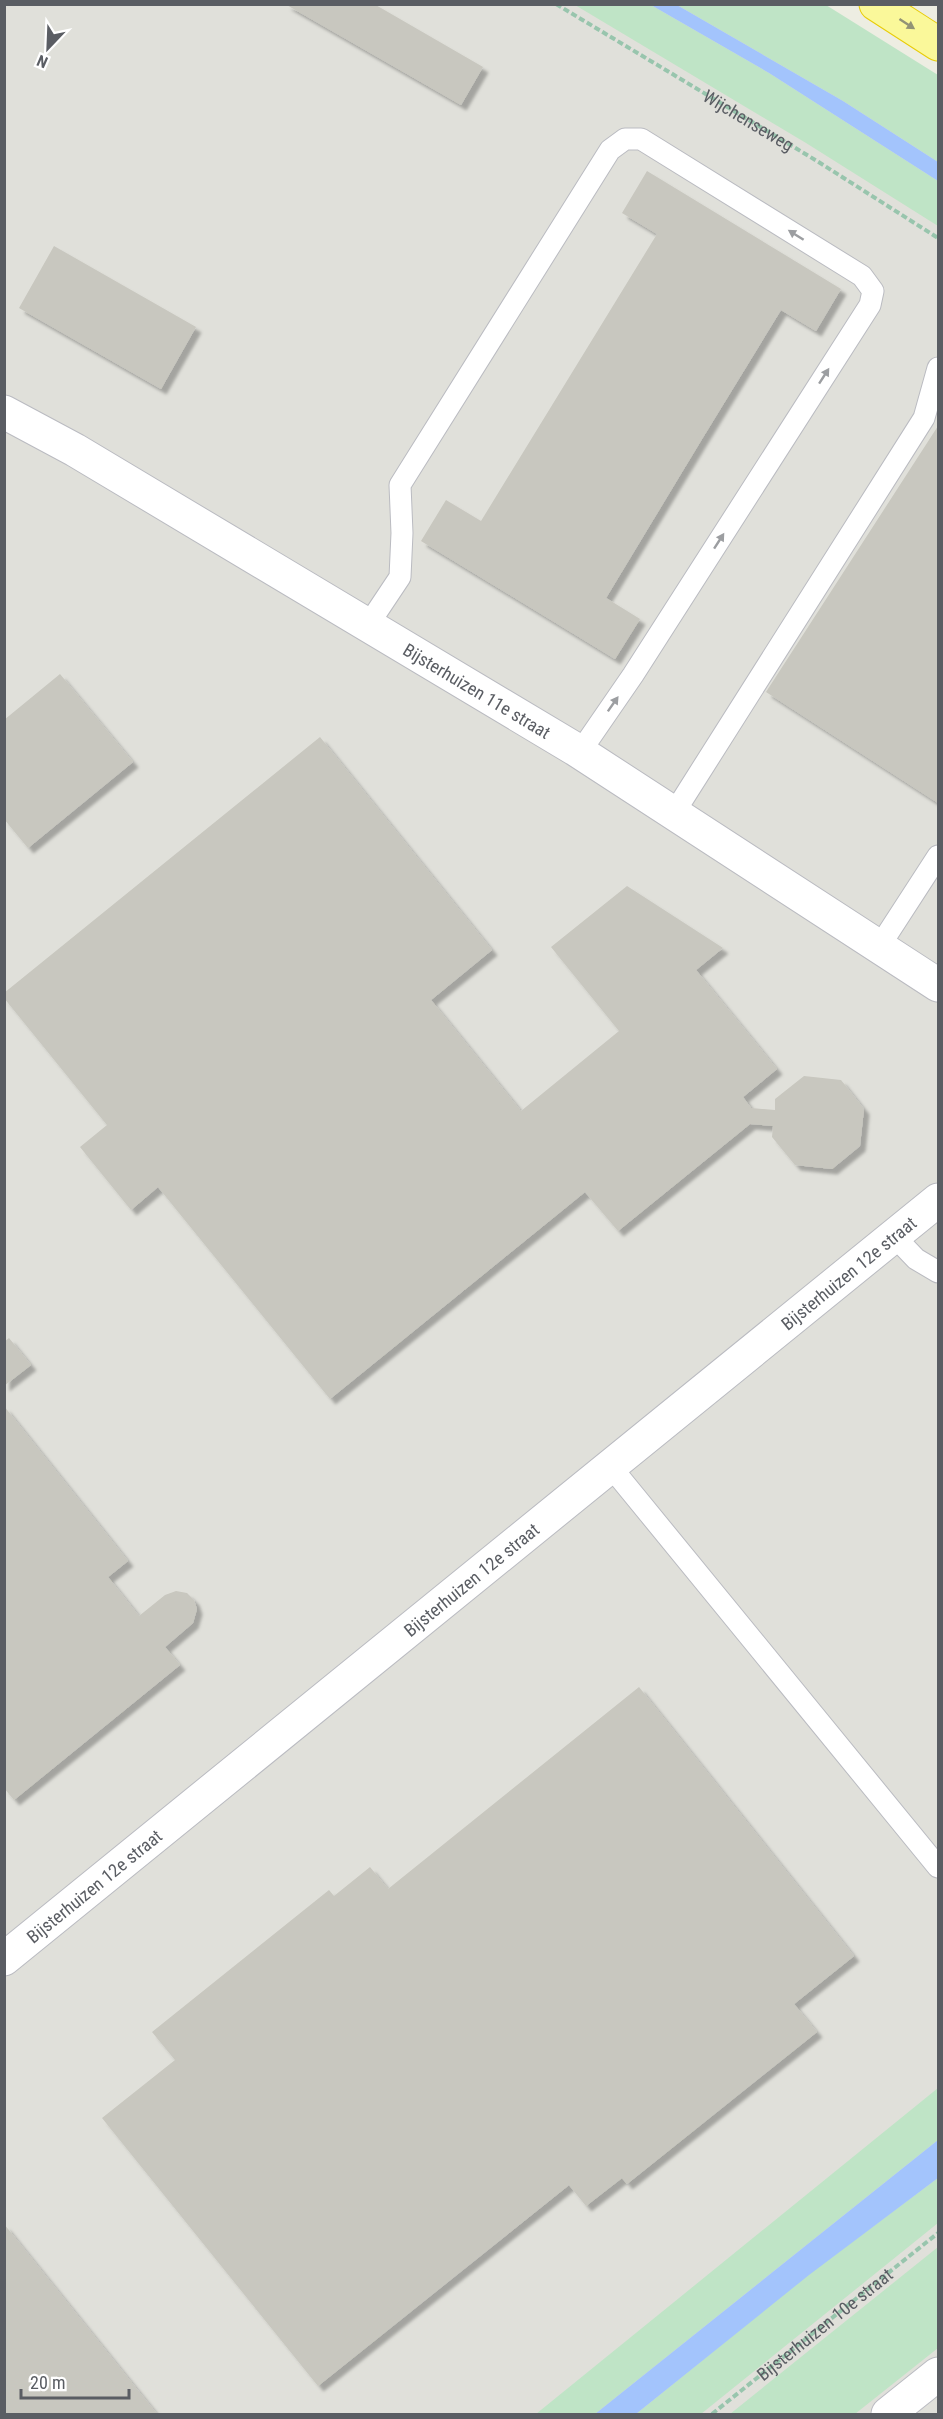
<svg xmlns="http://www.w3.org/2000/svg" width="943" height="2419" font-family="'Roboto Condensed',sans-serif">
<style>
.industrial{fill:#e0e0da}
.green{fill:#bfe4c6}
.water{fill:#a3c4fc}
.building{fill:#c8c7bf;filter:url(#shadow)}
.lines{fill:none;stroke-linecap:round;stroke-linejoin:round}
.service-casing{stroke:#babbc1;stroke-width:23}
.minor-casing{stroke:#babbc1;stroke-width:35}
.secondary-casing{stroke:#bbbcc3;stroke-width:35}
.trunk-casing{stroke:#e8cc07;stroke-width:35}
.path{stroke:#98c5ad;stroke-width:4;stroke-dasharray:6 3;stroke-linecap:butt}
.service{stroke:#fff;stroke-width:21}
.minor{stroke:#fff;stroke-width:33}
.secondary{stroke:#fff;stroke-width:33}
.trunk{stroke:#faf89a;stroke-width:33}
.oneway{fill:#929376}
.oneway2{fill:#9c9ea1}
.labels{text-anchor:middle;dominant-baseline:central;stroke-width:4.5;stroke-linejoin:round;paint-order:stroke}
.street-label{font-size:18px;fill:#5a5d63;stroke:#fff}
</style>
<defs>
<filter id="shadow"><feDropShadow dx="5.5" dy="5.5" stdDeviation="1.5" flood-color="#0004"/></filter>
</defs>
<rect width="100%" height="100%" fill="#edede2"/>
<path class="industrial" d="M 5,5 L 689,5 L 938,151 L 938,2414 L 5,2414 Z"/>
<path class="green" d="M 575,5 L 651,5 L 769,73 L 938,181 L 938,226 L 806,143 Z
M 677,5 L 826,5 L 938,75 L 938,162 L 843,101 Z
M 938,2088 L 938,2140 L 595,2414 L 536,2414 Z
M 938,2178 L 938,2223 L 701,2414 L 636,2414 L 809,2274 Z
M 938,2247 L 938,2348 L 855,2414 L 730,2414 Z"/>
<path class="water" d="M 651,5 L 677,5 L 843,101 L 938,162 L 938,181 L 769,73 Z
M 938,2140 L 938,2178 L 809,2275 L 636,2414 L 595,2414 Z"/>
<path class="building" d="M 285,4 L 374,4 L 483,67 L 461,105 Z
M 647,171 L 841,289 L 816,331 L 781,310 L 702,439 L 606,598 L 640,619 L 615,659 L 421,541 L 446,500 L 481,521 L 657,234 L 622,213 Z
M 54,246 L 196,327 L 161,389 L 19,308 Z
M 938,426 L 938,803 L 766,692 Z
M 60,674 L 133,762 L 28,848 L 4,819 L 4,720 Z
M 320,737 L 492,950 L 431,1000 L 521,1111 L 619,1031 L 551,947 L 627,886 L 723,948 L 696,970 L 777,1069 L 743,1097 L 751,1108 L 775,1110 L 775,1099 L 804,1076 L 841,1080 L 864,1109 L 860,1146 L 832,1169 L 795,1165 L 772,1137 L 773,1126 L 750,1124 L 618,1231 L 585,1192 L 330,1399 L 158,1187 L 131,1210 L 80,1147 L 107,1125 L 4,998 L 4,993 Z
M 9,1338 L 31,1365 L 4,1386 L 4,1342 Z
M 4,1406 L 128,1561 L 108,1577 L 139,1616 L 165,1595 L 176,1591 L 187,1593 L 194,1600 L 197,1609 L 193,1623 L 165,1647 L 180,1665 L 14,1800 L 4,1788 Z
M 639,1687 L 854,1956 L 794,2004 L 817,2032 L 627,2184 L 622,2178 L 586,2206 L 569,2185 L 318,2386 L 102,2118 L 175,2060 L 152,2032 L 329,1890 L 334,1896 L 370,1867 L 388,1889 Z
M 4,2224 L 157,2414 L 4,2414 Z"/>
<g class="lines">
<defs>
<path id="service" d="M 368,625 L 400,577 L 402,533 L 400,485 L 610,150 L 625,139 L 641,139 L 862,276 L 873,291 L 870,305 L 633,675 L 580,752
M 674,813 L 924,418 L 938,368
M 879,947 L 938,856
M 894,1236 L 916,1259 L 938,1272
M 611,1467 L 938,1867"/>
<g id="minor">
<path id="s3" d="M 4,412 L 75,450 L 575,749 L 938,985"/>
<path id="s4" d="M 4,1959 L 938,1200"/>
</g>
<path id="secondary" d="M 888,2414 L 938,2374"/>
<path id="trunk" d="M 876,4 L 938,44"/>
</defs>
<use href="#service" class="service-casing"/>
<use href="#minor" class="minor-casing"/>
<use href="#secondary" class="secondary-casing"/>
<use href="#trunk" class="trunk-casing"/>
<g class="path">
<path id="s1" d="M 556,4 L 817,161 L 938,238"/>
<path id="s2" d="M 712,2414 L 938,2233"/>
</g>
<use href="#service" class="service"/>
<use href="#minor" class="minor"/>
<use href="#secondary" class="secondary"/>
<use href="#trunk" class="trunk"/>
</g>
<defs><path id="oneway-solid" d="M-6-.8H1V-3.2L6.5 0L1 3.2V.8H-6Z" transform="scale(1.5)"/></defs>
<use class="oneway" href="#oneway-solid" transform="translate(907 24) rotate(33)"/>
<g class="oneway2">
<use href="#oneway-solid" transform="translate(796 235) rotate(-148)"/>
<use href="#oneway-solid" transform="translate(824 376) rotate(-57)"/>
<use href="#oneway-solid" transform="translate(719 541) rotate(-57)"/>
<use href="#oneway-solid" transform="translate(613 704) rotate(-55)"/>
</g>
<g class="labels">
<g class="street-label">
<text stroke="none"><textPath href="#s1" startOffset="225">Wijchenseweg</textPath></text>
<text stroke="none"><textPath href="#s3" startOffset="549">Bijsterhuizen 11e straat</textPath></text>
<text stroke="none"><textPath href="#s4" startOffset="1088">Bijsterhuizen 12e straat</textPath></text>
<text stroke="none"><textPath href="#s4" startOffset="602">Bijsterhuizen 12e straat</textPath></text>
<text stroke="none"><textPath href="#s4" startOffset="116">Bijsterhuizen 12e straat</textPath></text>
<text stroke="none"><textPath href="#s2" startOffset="144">Bijsterhuizen 10e straat</textPath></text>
</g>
</g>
<rect width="943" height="2419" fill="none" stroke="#5a5d63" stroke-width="12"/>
<g transform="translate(48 48) rotate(203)" stroke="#ffffff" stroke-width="4.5" paint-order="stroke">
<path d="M0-4.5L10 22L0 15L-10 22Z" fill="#5a5d63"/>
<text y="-9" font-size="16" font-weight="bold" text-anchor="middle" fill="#5a5d63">N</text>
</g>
<path d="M21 2389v9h108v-9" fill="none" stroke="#5a5d63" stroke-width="3"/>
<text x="30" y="2389" font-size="18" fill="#5a5d63" stroke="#ffffff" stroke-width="4.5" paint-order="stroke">20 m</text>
</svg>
